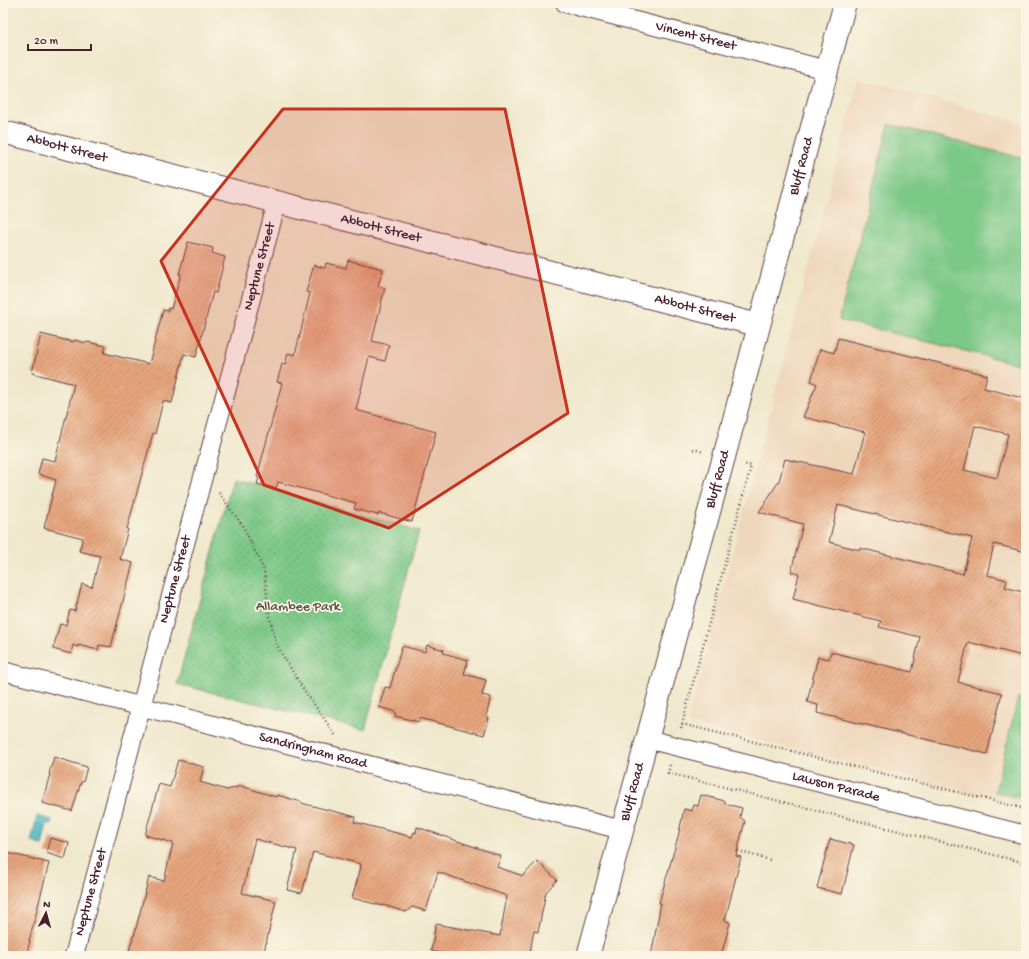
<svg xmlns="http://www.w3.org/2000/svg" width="1029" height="959" font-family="'Gochi Hand',sans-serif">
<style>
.built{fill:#eed7bb}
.park{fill:url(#park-dots);stroke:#627459}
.pitch{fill:#7bc887;stroke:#627459}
.water{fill:url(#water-waves);stroke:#4c6d7a}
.building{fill:url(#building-hatch);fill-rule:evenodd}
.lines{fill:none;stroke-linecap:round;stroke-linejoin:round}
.minor-casing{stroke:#633d43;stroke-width:20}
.tertiary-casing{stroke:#633d43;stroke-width:24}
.secondary-casing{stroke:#633d43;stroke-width:24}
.path{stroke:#633d43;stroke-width:2.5;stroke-dasharray:1 3;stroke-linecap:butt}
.minor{stroke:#fff;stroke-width:18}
.tertiary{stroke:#fff;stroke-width:22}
.secondary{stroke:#fff;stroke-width:22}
.marked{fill:#c8321e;fill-opacity:0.2;stroke:#c8321e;stroke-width:3;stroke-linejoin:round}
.labels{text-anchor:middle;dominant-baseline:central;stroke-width:3.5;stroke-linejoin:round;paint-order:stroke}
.street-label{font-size:14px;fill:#4a1f2b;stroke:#fcf5e5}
.park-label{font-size:14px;fill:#595247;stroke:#fcf5e5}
</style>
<defs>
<pattern id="park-dots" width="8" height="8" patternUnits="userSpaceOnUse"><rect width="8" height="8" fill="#7bc887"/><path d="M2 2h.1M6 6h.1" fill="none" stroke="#6cab75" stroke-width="1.8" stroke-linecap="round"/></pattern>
<pattern id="water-waves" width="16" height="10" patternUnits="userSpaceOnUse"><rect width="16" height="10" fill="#4ebbc8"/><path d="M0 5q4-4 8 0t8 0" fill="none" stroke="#4397a3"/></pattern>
<pattern id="building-hatch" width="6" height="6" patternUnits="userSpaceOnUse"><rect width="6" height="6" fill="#e6a67e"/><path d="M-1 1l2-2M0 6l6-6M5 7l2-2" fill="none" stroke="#bc8767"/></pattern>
</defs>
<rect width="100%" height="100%" fill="#fcf5e5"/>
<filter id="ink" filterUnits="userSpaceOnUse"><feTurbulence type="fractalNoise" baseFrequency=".025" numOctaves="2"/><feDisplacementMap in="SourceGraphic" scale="8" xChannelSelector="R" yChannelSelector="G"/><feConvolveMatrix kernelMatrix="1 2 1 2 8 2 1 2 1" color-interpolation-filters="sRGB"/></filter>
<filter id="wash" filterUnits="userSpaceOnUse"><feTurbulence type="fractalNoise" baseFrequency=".012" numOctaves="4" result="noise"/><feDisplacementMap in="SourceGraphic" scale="16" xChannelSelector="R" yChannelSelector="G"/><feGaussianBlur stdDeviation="0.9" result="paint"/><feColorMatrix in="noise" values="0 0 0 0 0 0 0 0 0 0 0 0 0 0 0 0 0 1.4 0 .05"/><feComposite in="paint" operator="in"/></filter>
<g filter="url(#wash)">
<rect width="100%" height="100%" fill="#efe8cc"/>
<path class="built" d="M 859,78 L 1026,124 L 1026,806 L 687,723 Z"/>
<path class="park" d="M 233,478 L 419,531 L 365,730 L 177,684 Z"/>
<path class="pitch" d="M 889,124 L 1026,159 L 1026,366 L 839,320 Z
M 1018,697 L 1026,699 L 1026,799 L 995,792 Z"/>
<path class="water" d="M 37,816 L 52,820 L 51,825 L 47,824 L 42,845 L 31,842 Z"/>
<g id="blocks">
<path class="building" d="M 188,242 L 213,248 L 212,253 L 225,257 L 216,293 L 213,292 L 196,357 L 184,354 L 172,403 L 163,401 L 155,434 L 153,433 L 127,529 L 128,529 L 120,559 L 133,563 L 111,647 L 99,645 L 98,650 L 78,645 L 78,647 L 73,645 L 71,654 L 53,649 L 60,624 L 66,625 L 70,610 L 75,611 L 82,584 L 92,587 L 100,556 L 79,551 L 83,538 L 44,528 L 56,480 L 38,474 L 42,458 L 55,461 L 74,384 L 32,373 L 41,334 L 73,342 L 74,340 L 86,343 L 87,342 L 106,346 L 104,353 L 149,364 L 163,310 L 168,311 L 168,308 L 171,309 L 181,274 L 179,274 Z
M 348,260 L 383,269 L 378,286 L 385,288 L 372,341 L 389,345 L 385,361 L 369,357 L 356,410 L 436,432 L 412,522 L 379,513 L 378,515 L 354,509 L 356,503 L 278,482 L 276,489 L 257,484 L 259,478 L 257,477 L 282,383 L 277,382 L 282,364 L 285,365 L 288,353 L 295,355 L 310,293 L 306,292 L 314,265 L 325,268 L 326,263 L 346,268 Z
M 838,338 L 987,375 L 984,388 L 1026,399 L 1026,552 L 994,544 L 987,575 L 1007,580 L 1005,587 L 1026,593 L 1026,657 L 968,642 L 958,682 L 1002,693 L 987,754 L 817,713 L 818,705 L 807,702 L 818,657 L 829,659 L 831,652 L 912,672 L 920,637 L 879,627 L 881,621 L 793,599 L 799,574 L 791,572 L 803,524 L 759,512 L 779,481 L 785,459 L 854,474 L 865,432 L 803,417 L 817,384 L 811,381 L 820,349 L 834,353 ZM 975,426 L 1008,434 L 997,478 L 964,470 ZM 838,505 L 972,538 L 963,574 L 860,548 L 860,550 L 829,542 Z
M 427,645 L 444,650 L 443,653 L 468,660 L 464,674 L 486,680 L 482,695 L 491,697 L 486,716 L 489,718 L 484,735 L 420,718 L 419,722 L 395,716 L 396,712 L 379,707 L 385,687 L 390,688 L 402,646 L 425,652 Z
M 54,757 L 87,767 L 83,782 L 81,782 L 72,811 L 42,803 L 50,774 L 49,774 Z
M 178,760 L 204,767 L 200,782 L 227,790 L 241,786 L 276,797 L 277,795 L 302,802 L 301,803 L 356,817 L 354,822 L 412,837 L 414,832 L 416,833 L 417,827 L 501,856 L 497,867 L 523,876 L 537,861 L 557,880 L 546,892 L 538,932 L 534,931 L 529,956 L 454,956 L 431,951 L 436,924 L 500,936 L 507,896 L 438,872 L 426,911 L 412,907 L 406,912 L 383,905 L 383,906 L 352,898 L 361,867 L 360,867 L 361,864 L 313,852 L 302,893 L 287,890 L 297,850 L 255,839 L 242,893 L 276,901 L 263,956 L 128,956 L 133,936 L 134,936 L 149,877 L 164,881 L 173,843 L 145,835 L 159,784 L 170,787 Z
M 701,795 L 725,801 L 725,804 L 742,808 L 740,817 L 745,821 L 736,856 L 741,857 L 725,920 L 730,923 L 721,956 L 651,956 L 661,903 L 659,903 L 678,837 L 684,809 L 692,811 L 694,805 L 698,806 Z
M 50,838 L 69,843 L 65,859 L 46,853 Z
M 830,839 L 854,845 L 842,894 L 817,888 Z
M 3,853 L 8,854 L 8,853 L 49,863 L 29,941 L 30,941 L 26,956 L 3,956 Z"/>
</g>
</g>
<g filter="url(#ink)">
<use href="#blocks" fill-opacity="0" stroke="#633d43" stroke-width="1"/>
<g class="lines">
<defs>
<g id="minor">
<path id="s1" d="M 565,3 L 827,70"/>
<path id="s2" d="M 3,671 L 622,830"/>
<path id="s3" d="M 647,739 L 1026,835"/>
<path id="s4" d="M 74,956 L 277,202"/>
</g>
<g id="tertiary">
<path id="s5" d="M 3,132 L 758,325"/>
</g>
<g id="secondary">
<path id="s6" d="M 588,956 L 724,457 L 845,3"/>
</g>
</defs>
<use href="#minor" class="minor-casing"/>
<use href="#tertiary" class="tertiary-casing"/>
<use href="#secondary" class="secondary-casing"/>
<path class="path" d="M 693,449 L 704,452
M 219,493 L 243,526 L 264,570 L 269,614 L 276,644 L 302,687 L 336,736
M 682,724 L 1026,809
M 681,728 L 751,466 L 743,464
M 670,765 L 668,773 L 1026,863
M 738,851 L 770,860"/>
<use href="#minor" class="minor"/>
<use href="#tertiary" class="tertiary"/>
<use href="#secondary" class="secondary"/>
</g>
</g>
<path class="marked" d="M 283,109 L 505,109 L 568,413 L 389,528 L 264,485 L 161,261 Z"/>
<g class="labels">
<g class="street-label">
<text stroke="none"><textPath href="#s1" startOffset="135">Vincent Street</textPath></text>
<text stroke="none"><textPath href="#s5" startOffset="66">Abbott Street</textPath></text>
<text stroke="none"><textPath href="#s6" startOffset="818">Bluff Road</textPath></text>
<text stroke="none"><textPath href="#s5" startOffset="390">Abbott Street</textPath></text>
<text stroke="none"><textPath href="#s4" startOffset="714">Neptune Street</textPath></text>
<text stroke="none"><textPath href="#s5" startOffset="714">Abbott Street</textPath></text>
<text stroke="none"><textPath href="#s6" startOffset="494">Bluff Road</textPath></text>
<text stroke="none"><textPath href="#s4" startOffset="390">Neptune Street</textPath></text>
<text stroke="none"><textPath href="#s2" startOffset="320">Sandringham Road</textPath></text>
<text stroke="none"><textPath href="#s3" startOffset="195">Lawson Parade</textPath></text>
<text stroke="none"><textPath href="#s6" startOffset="170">Bluff Road</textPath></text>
<text stroke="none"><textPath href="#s4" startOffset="66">Neptune Street</textPath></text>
</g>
<g class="park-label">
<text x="298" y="607">Allambee Park</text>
</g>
</g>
<rect width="1029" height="959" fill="none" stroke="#fcf5e5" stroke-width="16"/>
<g transform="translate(46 913) rotate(6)" stroke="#fcf5e5" stroke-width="3" paint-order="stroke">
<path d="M0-3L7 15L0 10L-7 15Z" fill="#4a1f2b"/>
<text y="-6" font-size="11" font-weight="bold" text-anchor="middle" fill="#4a1f2b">N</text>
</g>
<path d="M28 44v6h63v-6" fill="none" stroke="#4a1f2b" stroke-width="2"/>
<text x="34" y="44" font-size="12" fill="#4a1f2b" stroke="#fcf5e5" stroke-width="3" paint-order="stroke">20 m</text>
</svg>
